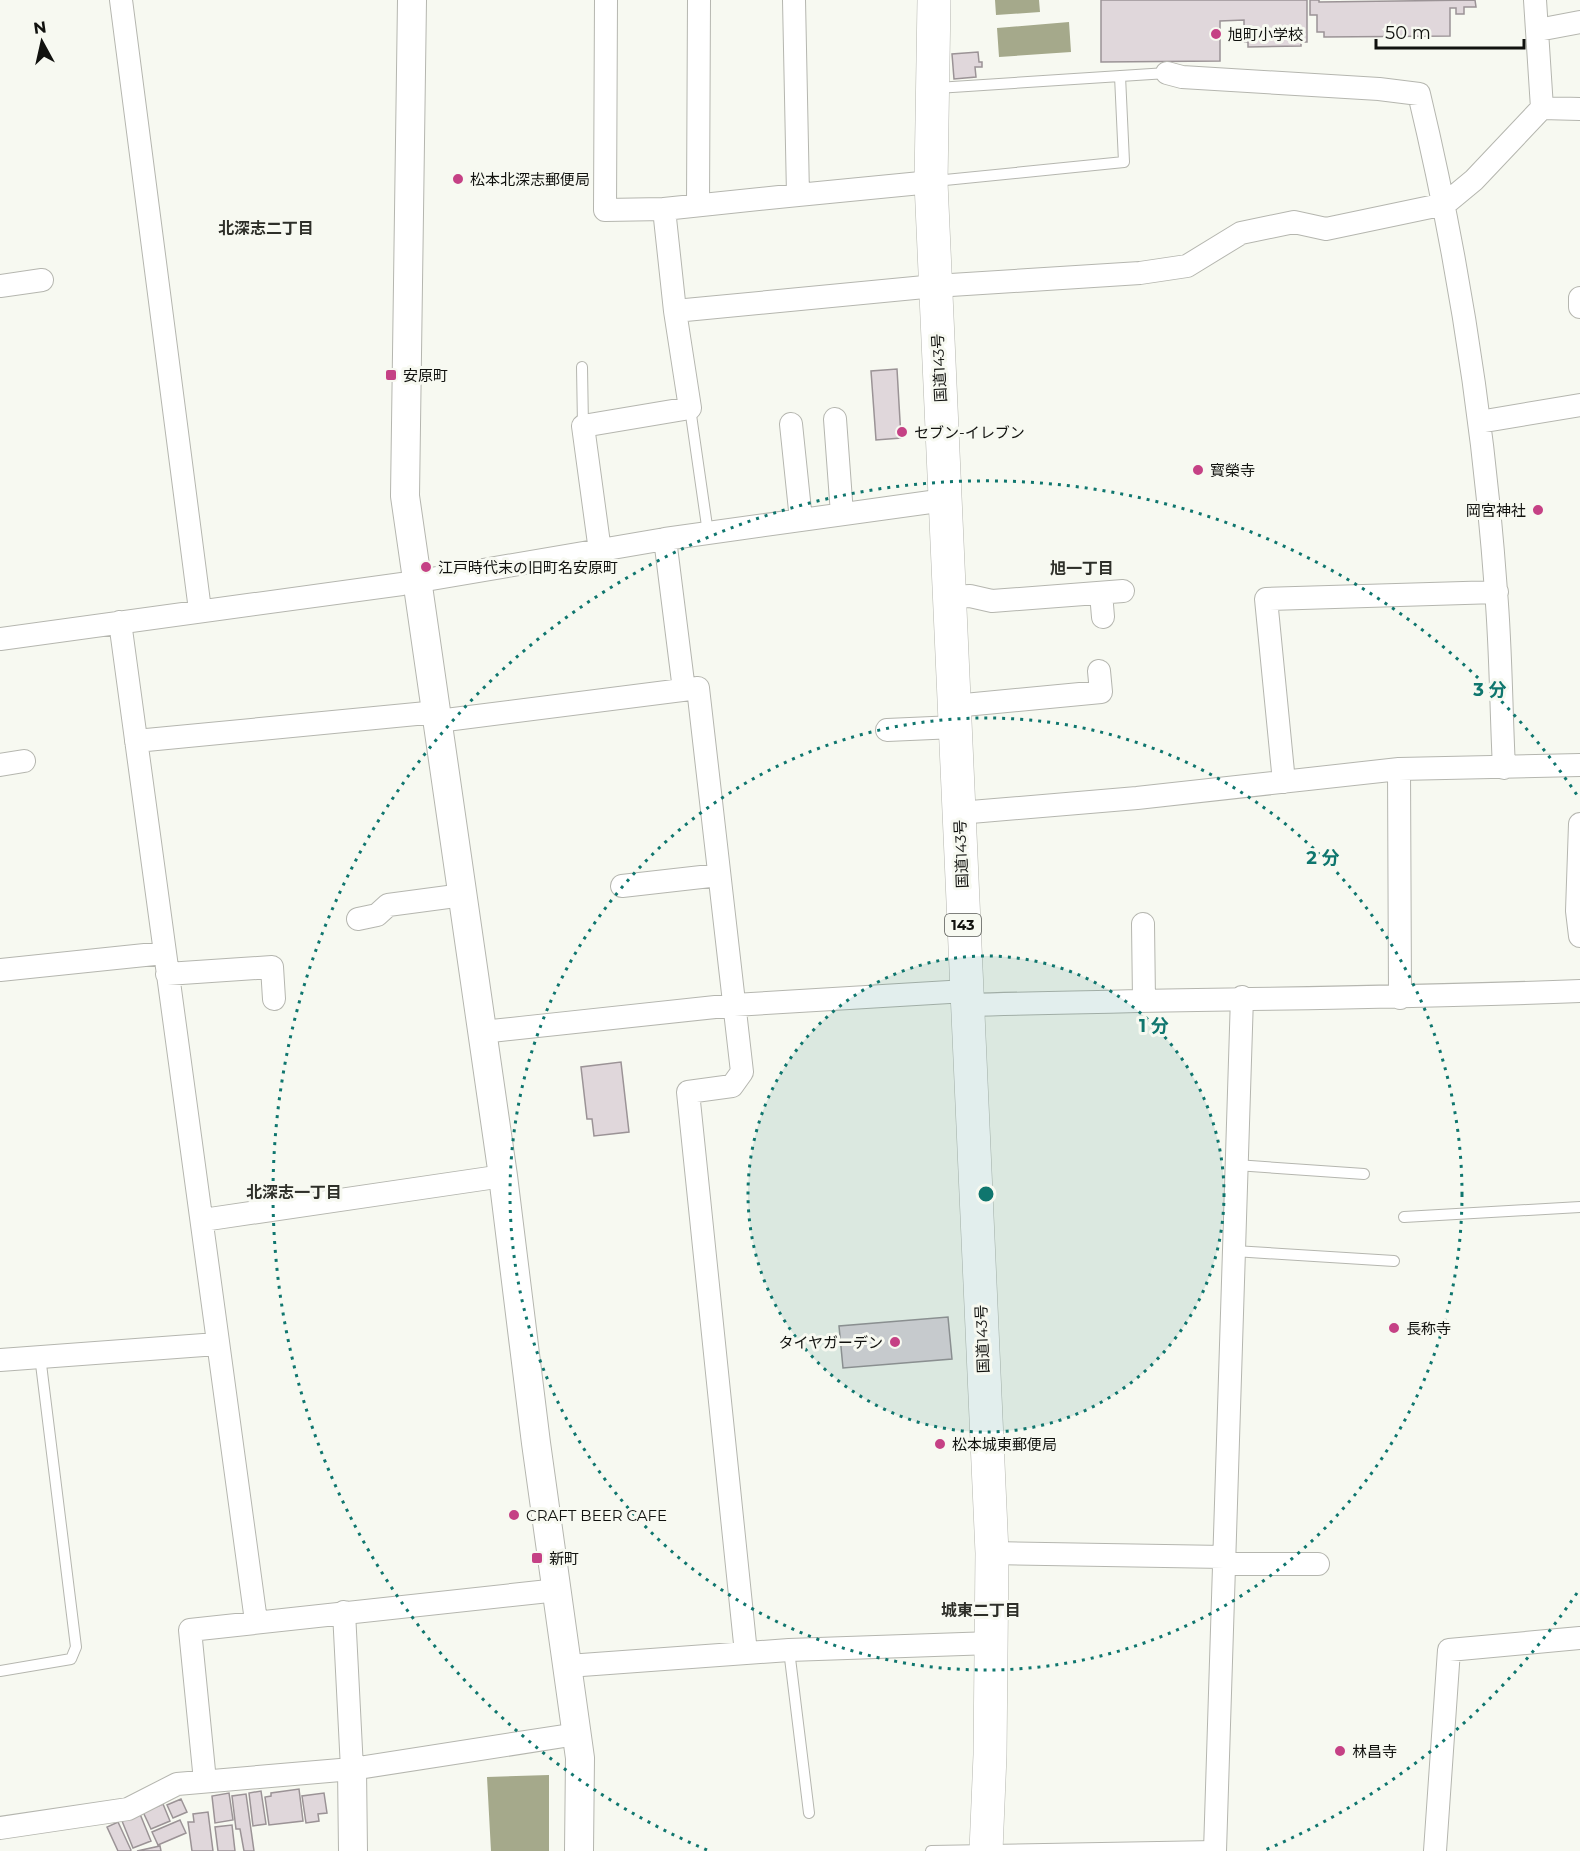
<svg xmlns="http://www.w3.org/2000/svg" width="1580" height="1851" font-family="Montserrat,'Noto Sans JP',sans-serif">
<style>
.water{fill:#a5a98b}
.building{fill:#e0d7db;stroke:#9b9396;stroke-width:1.5}
.lines{fill:none;stroke-linecap:round;stroke-linejoin:round}
.service-casing{stroke:#b5b6af;stroke-width:12}
.minor-casing{stroke:#b5b6af;stroke-width:24}
.tertiary-casing{stroke:#b5b6af;stroke-width:30}
.trunk-casing{stroke:#b5b6af;stroke-width:34}
.service{stroke:#fff;stroke-width:10}
.minor{stroke:#fff;stroke-width:22}
.tertiary{stroke:#fff;stroke-width:28}
.trunk{stroke:#fff;stroke-width:33}
.ring{fill:none;stroke:#0f766e;stroke-width:3;stroke-dasharray:3 6}
.poi-dot{fill:#c54185;stroke:#f7f9f1;stroke-width:2}
.labels{text-anchor:middle;dominant-baseline:central;stroke-width:6;stroke-linejoin:round;paint-order:stroke}
.shield{fill:#f7f9f1;stroke:#565753;stroke-width:1.5}
.shield-label{font-size:14px;font-weight:bold;fill:#11120f}
.poi-label{font-size:15px;fill:#11120f;stroke:#f7f9f1;text-anchor:start}
.street-label{font-size:15px;fill:#11120f;stroke:#f7f9f1}
.neighbourhood-label{font-size:16px;font-weight:bold;fill:#2e2f29;stroke:#f7f9f1}
.centre{fill:#0f766e;stroke:#f7f9f1;stroke-width:3}
.ring-label{font-size:18px;text-anchor:middle;font-weight:bold;fill:#0f766e;stroke:#f7f9f1;stroke-width:6;stroke-linejoin:round;paint-order:stroke}
</style>
<rect width="100%" height="100%" fill="#f7f9f1"/>
<path class="water" d="M 995,0 L 1039,0 L 1040,12 L 996,15 Z
M 1069,22 L 1071,52 L 999,57 L 997,28 Z
M 549,1775 L 549,1851 L 491,1851 L 487,1777 Z"/>
<path class="building" d="M 1101,0 L 1307,0 L 1307,42 L 1301,42 L 1301,46 L 1248,47 L 1248,42 L 1244,42 L 1244,20 L 1220,21 L 1220,61 L 1101,62 Z
M 1310,0 L 1319,0 L 1319,2 L 1475,0 L 1476,7 L 1464,7 L 1464,14 L 1456,14 L 1456,8 L 1450,8 L 1450,36 L 1324,37 L 1324,32 L 1317,32 L 1317,15 L 1310,15 Z
M 978,52 L 979,62 L 982,62 L 982,67 L 975,67 L 976,77 L 954,79 L 952,54 Z
M 897,369 L 901,438 L 876,440 L 871,371 Z
M 621,1062 L 629,1132 L 594,1136 L 592,1119 L 587,1119 L 581,1067 Z
M 948,1317 L 952,1359 L 843,1368 L 839,1326 Z
M 299,1789 L 303,1821 L 269,1825 L 265,1797 L 271,1796 L 271,1793 Z
M 261,1791 L 266,1824 L 253,1826 L 249,1793 Z
M 229,1793 L 233,1820 L 215,1823 L 212,1796 Z
M 324,1793 L 327,1813 L 318,1814 L 319,1821 L 306,1823 L 302,1796 Z
M 246,1794 L 254,1851 L 244,1851 L 240,1829 L 236,1829 L 232,1796 Z
M 181,1799 L 187,1812 L 173,1818 L 167,1805 Z
M 163,1804 L 170,1821 L 151,1829 L 143,1812 Z
M 208,1812 L 213,1851 L 192,1851 L 188,1822 L 194,1822 L 193,1814 Z
M 140,1814 L 151,1841 L 133,1848 L 122,1821 Z
M 180,1820 L 186,1833 L 158,1845 L 152,1832 Z
M 118,1822 L 131,1850 L 130,1851 L 118,1851 L 107,1827 Z
M 232,1825 L 235,1851 L 218,1851 L 215,1827 Z
M 160,1846 L 161,1851 L 137,1851 Z"/>
<g class="lines">
<defs>
<path id="service" d="M 937,88 L 1167,73
M 935,181 L 1124,162 L 1120,76
M 582,367 L 583,426
M 690,408 L 708,533
M 1236,1165 L 1364,1174
M 1404,1217 L 1580,1207
M 1234,1251 L 1394,1261
M 789,1650 L 809,1813
M 0,1671 L 71,1659 L 76,1647 L 40,1356
M 931,1851 L 1215,1846"/>
<path id="minor" d="M 121,0 L 200,610
M 606,0 L 605,210 L 664,209 L 798,195
M 794,0 L 798,195 L 931,182
M 1538,30 L 1580,22
M 1167,73 L 1182,77 L 1379,89 L 1419,94 C 1458,257 1484,424 1496,591 C 1501,650 1501,709 1504,768
M 1542,108 L 1580,109
M 698,205 L 699,0
M 0,286 L 42,280
M 1580,298 L 1580,307
M 675,311 L 935,286 L 1140,273 L 1187,266 L 1241,233 L 1294,222 L 1326,229 L 1445,204 L 1474,180 L 1542,108 L 1535,0
M 835,419 L 842,514
M 1479,422 L 1580,405
M 791,424 L 801,520
M 665,539 L 684,690
M 600,551 L 583,426 L 690,408 L 675,311 L 664,209
M 1101,593 L 1103,617
M 949,597 L 970,596 L 992,601 L 1123,591
M 120,622 L 256,1621
M 0,639 L 402,584 L 665,539 L 945,500
M 954,706 L 1101,692 L 1099,671
M 438,721 L 698,688 L 742,1072 L 732,1086 L 688,1092 L 746,1653
M 887,730 L 955,727
M 136,741 L 437,712
M 0,765 L 24,761
M 1399,769 L 1400,998
M 1284,782 L 1266,599 L 1497,592
M 959,813 L 1137,798 L 1399,769 L 1580,765
M 1580,824 L 1577,911 L 1580,936
M 622,886 L 719,875
M 358,919 L 377,915 L 388,905 L 463,895
M 1143,924 L 1144,1000
M 0,970 L 164,953
M 167,974 L 272,967 L 274,999
M 966,1005 C 1171,999 1375,999 1580,991
M 482,1032 L 734,1005 L 966,991
M 203,1220 L 503,1176
M 0,1360 L 217,1344
M 992,1553 L 1224,1557
M 1224,1564 L 1318,1564
M 344,1612 L 352,1769
M 568,1666 L 789,1650 L 992,1643
M 205,1781 L 190,1630 L 558,1590
M 0,1828 L 128,1809 L 177,1784 L 352,1769 L 577,1734
M 1215,1851 L 1242,997
M 1435,1851 L 1449,1650 L 1580,1638"/>
<path id="tertiary" d="M 412,0 L 405,496 L 503,1176 L 536,1443 L 580,1758 L 579,1851
M 352,1769 L 353,1851"/>
<path id="trunk" d="M 934,0 L 931,182 L 992,1553 L 990,1755 L 986,1851"/>
</defs>
<use href="#service" class="service-casing"/>
<use href="#minor" class="minor-casing"/>
<use href="#tertiary" class="tertiary-casing"/>
<use href="#trunk" class="trunk-casing"/>
<use href="#service" class="service"/>
<use href="#minor" class="minor"/>
<use href="#tertiary" class="tertiary"/>
<use href="#trunk" class="trunk"/>
</g>
<circle cx="986" cy="1194" r="238" fill="#0f766e" fill-opacity=".12"/>
<g class="ring">
<circle cx="986" cy="1194" r="238"/>
<circle cx="986" cy="1194" r="476"/>
<path d="M1577 1593A713 713 0 0 1 1265 1850M707 1850A713 713 0 1 1 1577 795"/>
</g>
<g class="poi-dot">
<circle cx="1216" cy="34" r="6"/>
<circle cx="458" cy="179" r="6"/>
<rect x="385" y="369" width="12" height="12" rx="3"/>
<circle cx="902" cy="432" r="6"/>
<circle cx="1198" cy="470" r="6"/>
<circle cx="1538" cy="510" r="6"/>
<circle cx="426" cy="567" r="6"/>
<circle cx="1394" cy="1328" r="6"/>
<circle cx="895" cy="1342" r="6"/>
<circle cx="940" cy="1444" r="6"/>
<circle cx="514" cy="1515" r="6"/>
<rect x="531" y="1552" width="12" height="12" rx="3"/>
<circle cx="1340" cy="1751" r="6"/>
</g>
<g class="labels">
<rect class="shield" x="945" y="914" width="36" height="22" rx="4.5"/>
<g class="shield-label">
<text x="963" y="925">143</text>
</g>
<g class="poi-label">
<text x="1228" y="34">旭町小学校</text>
<text x="470" y="179">松本北深志郵便局</text>
<text x="403" y="375">安原町</text>
<text x="914" y="432">セブン-イレブン</text>
<text x="1210" y="470">寳榮寺</text>
<text x="1526" y="510" text-anchor="end">岡宮神社</text>
<text x="438" y="567">江戸時代末の旧町名安原町</text>
<text x="1406" y="1328">長称寺</text>
<text x="883" y="1342" text-anchor="end">タイヤガーデン</text>
<text x="952" y="1444">松本城東郵便局</text>
<text x="526" y="1515">CRAFT BEER CAFE</text>
<text x="549" y="1558">新町</text>
<text x="1352" y="1751">林昌寺</text>
</g>
<g class="street-label">
<text transform="translate(939 368) rotate(-93)">国道143号</text>
<text transform="translate(961 854) rotate(-92)">国道143号</text>
<text transform="translate(982 1339) rotate(-92)">国道143号</text>
</g>
<g class="neighbourhood-label">
<text x="266" y="228">北深志二丁目</text>
<text x="1082" y="568">旭一丁目</text>
<text x="294" y="1192">北深志一丁目</text>
<text x="981" y="1610">城東二丁目</text>
</g>
</g>
<circle cx="986" cy="1194" r="9" class="centre"/>
<g class="ring-label">
<text x="1490" y="696">3 分</text>
<text x="1323" y="864">2 分</text>
<text x="1154" y="1032">1 分</text>
</g>
<g transform="translate(42 42) rotate(352)" stroke="#f7f9f1" stroke-width="4.5" paint-order="stroke">
<path d="M0-4.5L10 22L0 15L-10 22Z" fill="#11120f"/>
<text y="-9" font-size="16" font-weight="bold" text-anchor="middle" fill="#11120f">N</text>
</g>
<path d="M1376 39v9h148v-9" fill="none" stroke="#11120f" stroke-width="3"/>
<text x="1385" y="39" font-size="18" fill="#11120f" stroke="#f7f9f1" stroke-width="4.5" paint-order="stroke">50 m</text>
</svg>
